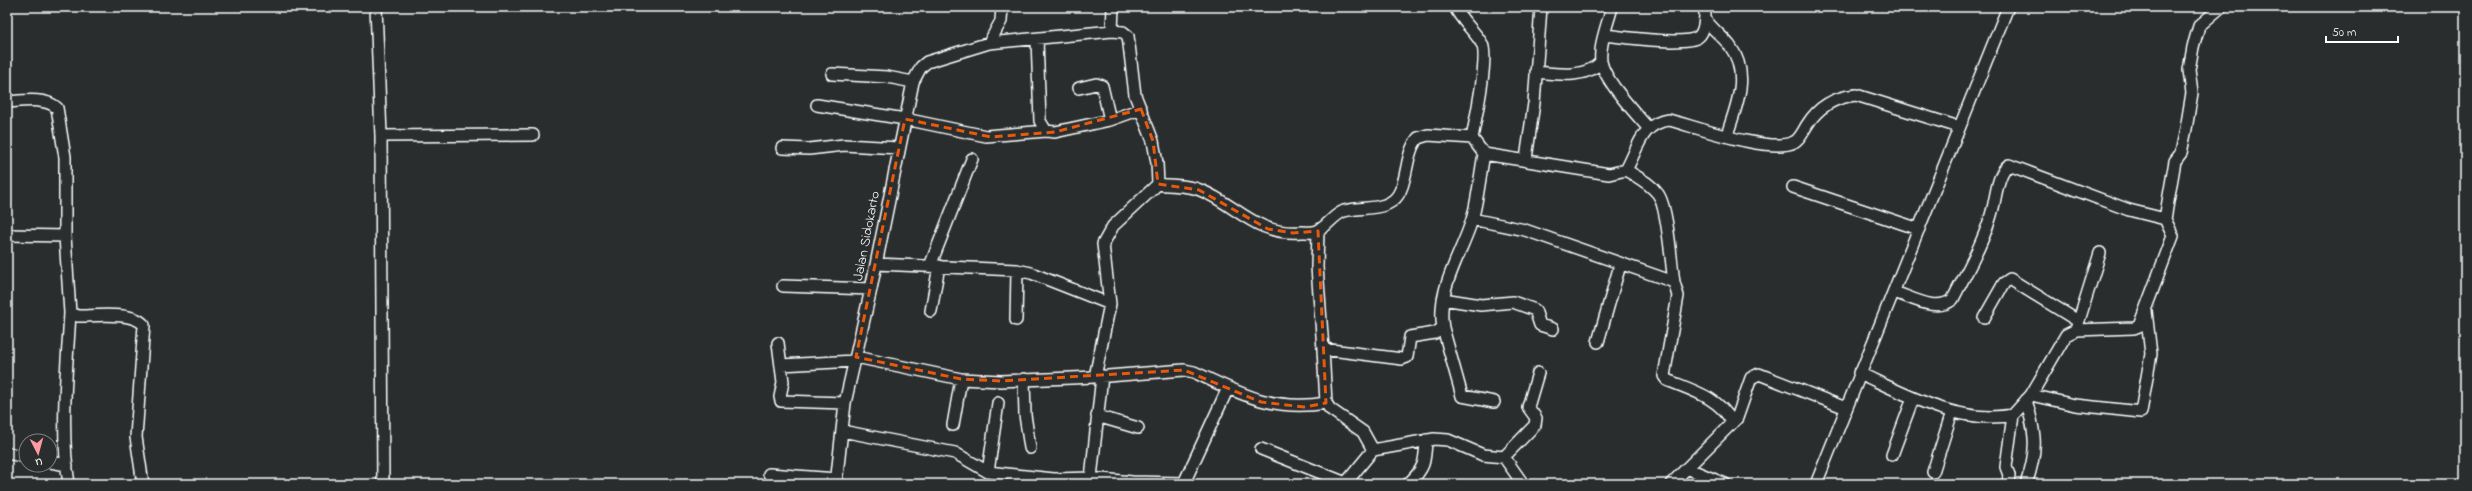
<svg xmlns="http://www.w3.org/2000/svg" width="2472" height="491" font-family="'Indie Flower',sans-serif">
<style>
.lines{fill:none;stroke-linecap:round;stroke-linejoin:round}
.minor-casing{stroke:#fff;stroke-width:14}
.minor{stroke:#2a2d2e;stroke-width:11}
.marked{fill:none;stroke:#e8590c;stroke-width:3;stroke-dasharray:8 5;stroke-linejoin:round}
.labels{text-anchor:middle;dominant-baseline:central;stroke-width:3;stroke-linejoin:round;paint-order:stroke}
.street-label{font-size:14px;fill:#fff;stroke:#2a2d2e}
</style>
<rect width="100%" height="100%" fill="#2a2d2e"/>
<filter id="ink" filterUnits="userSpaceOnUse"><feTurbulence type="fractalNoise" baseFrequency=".025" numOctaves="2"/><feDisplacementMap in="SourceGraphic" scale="8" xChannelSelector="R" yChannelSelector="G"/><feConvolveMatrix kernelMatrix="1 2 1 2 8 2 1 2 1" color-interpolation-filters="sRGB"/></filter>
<g filter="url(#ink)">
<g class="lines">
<defs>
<path id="minor" d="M 376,7 L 381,136 L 383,484
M 1455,7 C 1462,22 1474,30 1482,44 C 1489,57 1475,122 1472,138 L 1484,154 L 1609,174 L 1626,170 C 1638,149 1641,123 1669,120 C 1696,127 1771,154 1794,142 C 1800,139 1803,131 1807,125 C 1818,107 1835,97 1856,95 L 1959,127
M 1612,7 C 1608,23 1599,44 1601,61 C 1604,80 1636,114 1649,129
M 1705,19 C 1712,29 1723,37 1730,46 C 1751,75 1736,106 1727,135
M 1112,31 L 1113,7
M 1605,35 C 1623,37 1685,46 1698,37 C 1706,31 1705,15 1705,7
M 1037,39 L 1040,121 L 1046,131 L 1055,132 L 1110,120 L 1141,109
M 989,43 L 1001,21 L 1002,7
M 1536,72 C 1556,74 1586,79 1601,62
M 832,74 L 887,77 L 913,82
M 1079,88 L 1096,84 L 1102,86 L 1110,120
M 7,102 C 22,101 46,97 57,108 L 65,157 L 65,236 L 70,313 L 78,316 C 95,316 133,311 144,325 L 136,437 L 143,484
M 817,105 L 905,119 L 986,136 L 1046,131
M 381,136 L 533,135
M 782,148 L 809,149 L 844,145 L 899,148
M 1526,159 L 1534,103 L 1541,7
M 1626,170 C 1637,177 1650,183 1658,194 C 1668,208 1671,263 1674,282
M 1158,184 C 1171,186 1188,185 1200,190 C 1238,205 1255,236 1302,232 C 1307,232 1313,233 1317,231 C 1327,227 1333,215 1344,211 C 1360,206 1387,212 1398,195 C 1408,181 1405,153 1418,138 L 1428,135 L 1472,138
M 1793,187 L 1919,229
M 1472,219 L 1525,230 L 1674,282 L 1678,296 L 1664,376 L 1667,380 C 1691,390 1719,397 1732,422
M 2165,219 L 2175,161 L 2181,153 L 2186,129 L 2192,93 L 2189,70 L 2193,47 L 2199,26 L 2221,7
M 1318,231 L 1317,267 L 1323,349 L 1402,359 L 1407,357 L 1410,337 L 1435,333 L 1443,328 C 1436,290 1461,255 1472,220 C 1478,199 1480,175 1484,154
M 7,235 L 65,236
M 876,264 L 1017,270 L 1031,273 L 1110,304
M 930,266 L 972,159
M 783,286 L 871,289
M 1894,292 C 1913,298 1937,313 1953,299 C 1968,269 1985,240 1993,208 C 1996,196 1998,171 2009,165 L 2129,210 L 2165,219
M 1443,299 L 1481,305 L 1513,302 L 1535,310 L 1540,325 L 1553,329
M 931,311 L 939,266
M 1984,318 L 2004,283 L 2010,279 L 2078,321
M 1016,320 L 1017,270
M 1443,328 L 1462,396 L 1494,402
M 2076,330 L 2134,328 L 2139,326 L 2173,236 L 2165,219
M 1598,342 L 1620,265
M 778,343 L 783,382 L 780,397 L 781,401 L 845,403
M 1323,349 L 1326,403
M 856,357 L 961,379 L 1001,381 L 1095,377 L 1184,370 L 1194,372 C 1240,394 1274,412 1326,403 L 1330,409 L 1363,432 L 1373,450 L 1345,484
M 781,365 L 855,361
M 1859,373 C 1907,395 1959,425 2013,415 L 2031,395 L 2066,335 L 2076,330 L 2100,253
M 1024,379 L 1025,415 L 1030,448
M 2031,395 L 2075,405 L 2141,412 L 2151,354 L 2146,311
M 2026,400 C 2036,434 2038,450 2026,484
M 1097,416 L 1138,428
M 953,425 L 961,379
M 842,431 L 955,453 L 988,472 L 1054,479 L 1091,478 L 1132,482 L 1184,483 L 1228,388
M 1261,449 L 1346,483
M 1373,450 L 1434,439 L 1448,440 L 1483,455 L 1504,457 L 1523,484
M 7,453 L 26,457
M 1892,455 L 1913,398
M 1504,457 L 1535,425 L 1536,418 L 1528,407 L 1538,373
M 50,462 L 67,465
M 1689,469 L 1725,484
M 988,472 L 998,403
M 1933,472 L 1952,412
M 769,474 L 837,479
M 1091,478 L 1102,376
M 69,484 C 60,429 67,368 70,313
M 836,484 L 845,403 L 871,289 L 913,82 L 921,67 L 927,62 L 989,43 L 1112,31 L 1123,32 L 1128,36 L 1135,95 L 1153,141 L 1157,163 L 1158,184 L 1113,226 L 1103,244 L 1110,304 L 1095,377
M 1408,484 C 1425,468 1425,462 1426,440
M 1671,484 L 1737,418 L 1751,378 L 1759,374 L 1846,408
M 1816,484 L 2008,7
M 2008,484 L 2009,475 L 2006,467 L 2013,415"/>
</defs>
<use href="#minor" class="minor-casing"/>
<use href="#minor" class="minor"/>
</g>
</g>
<path class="marked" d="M 1141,109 L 1153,141 L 1158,184 L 1199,190 L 1268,229 L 1293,233 L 1318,231 L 1326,403 L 1304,407 L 1261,402 L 1184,370 L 1001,381 L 961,379 L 856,357 L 905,119 L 991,137 L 1055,132 Z"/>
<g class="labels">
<g class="street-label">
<text transform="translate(867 236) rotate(-79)">Jalan Sidokarto</text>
</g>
</g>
<rect width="2472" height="491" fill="none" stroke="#2a2d2e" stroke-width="24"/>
<rect x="12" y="12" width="2448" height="467" fill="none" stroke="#fff" stroke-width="1.5" filter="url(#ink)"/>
<g transform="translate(38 453) rotate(174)"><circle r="19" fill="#2a2d2e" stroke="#7f8182"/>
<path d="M0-3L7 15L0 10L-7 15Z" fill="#ff9aa2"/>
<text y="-6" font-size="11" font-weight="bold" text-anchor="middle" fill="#ffffff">U</text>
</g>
<path d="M2326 36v6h72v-6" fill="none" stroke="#ffffff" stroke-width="2"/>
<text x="2332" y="36" font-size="12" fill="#ffffff" stroke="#2a2d2e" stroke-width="3" paint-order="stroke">50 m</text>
</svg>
